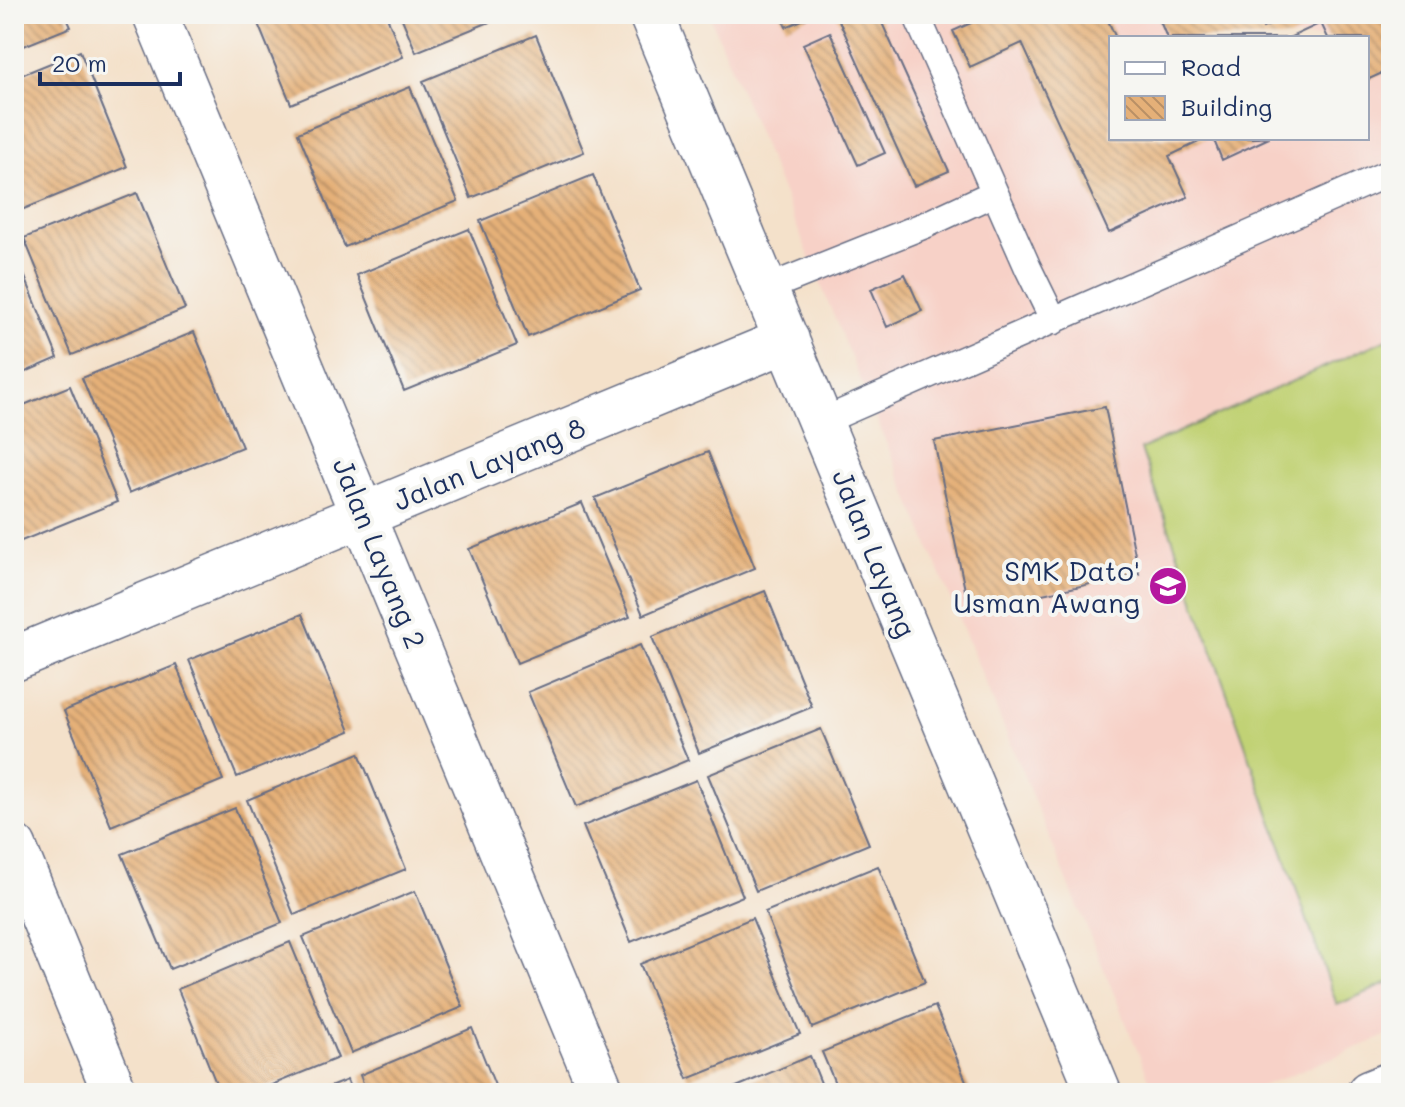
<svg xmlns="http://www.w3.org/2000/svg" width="1405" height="1107" font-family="Mali,sans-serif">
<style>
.built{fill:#f7d1c7;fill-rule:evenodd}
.pitch{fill:#c1d275;stroke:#6e806a;stroke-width:2}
.building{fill:url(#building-back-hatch)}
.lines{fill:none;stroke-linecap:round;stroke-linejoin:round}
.service-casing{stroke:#676d84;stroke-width:29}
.minor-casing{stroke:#676d84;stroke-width:47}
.service{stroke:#fff;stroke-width:26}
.minor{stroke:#fff;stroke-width:44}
.labels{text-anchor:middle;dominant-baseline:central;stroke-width:8;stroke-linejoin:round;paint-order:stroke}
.street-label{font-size:28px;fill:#1b2f5e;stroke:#f6f6f2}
.poi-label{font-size:28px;fill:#1b2f5e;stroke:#f6f6f2;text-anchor:end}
</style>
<defs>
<pattern id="building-back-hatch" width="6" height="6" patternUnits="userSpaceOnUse" patternTransform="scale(2)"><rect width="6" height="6" fill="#e5b078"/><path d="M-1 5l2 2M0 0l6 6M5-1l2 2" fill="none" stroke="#b99066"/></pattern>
</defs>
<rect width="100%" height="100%" fill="#f6f6f2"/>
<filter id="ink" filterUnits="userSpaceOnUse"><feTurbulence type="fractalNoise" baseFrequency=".0125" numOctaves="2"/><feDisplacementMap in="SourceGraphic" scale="16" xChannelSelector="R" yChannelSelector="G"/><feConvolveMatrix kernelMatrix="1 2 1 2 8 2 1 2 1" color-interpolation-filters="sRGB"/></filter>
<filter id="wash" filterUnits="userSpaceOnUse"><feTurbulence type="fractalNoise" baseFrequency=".006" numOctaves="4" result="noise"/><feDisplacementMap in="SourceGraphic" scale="32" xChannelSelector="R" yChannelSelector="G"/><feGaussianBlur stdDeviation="1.8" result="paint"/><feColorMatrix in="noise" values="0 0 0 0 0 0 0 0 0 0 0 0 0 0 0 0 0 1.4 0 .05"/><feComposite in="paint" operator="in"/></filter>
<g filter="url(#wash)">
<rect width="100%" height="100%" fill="#f4e1ca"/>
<path class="built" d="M 709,14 L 1391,14 L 1391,1034 L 1245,1093 L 1155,1093 ZM 1111,38 L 1367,38 L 1367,138 L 1111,138 Z"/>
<path class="pitch" d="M 1391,337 L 1391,982 L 1337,1005 L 1141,449 Z"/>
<g id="blocks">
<path class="building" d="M 14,14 L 65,14 L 71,27 L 14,50 Z
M 254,14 L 386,14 L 403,57 L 291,104 Z
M 400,14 L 509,14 L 416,52 Z
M 780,14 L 816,14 L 786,27 Z
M 836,14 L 878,14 L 949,171 L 914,186 Z
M 991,14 L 1105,14 L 1116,38 L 1111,38 L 1111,138 L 1207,138 L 1169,156 L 1188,197 L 1109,233 L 1022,43 L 970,67 L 953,31 Z
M 1157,14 L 1257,14 L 1263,28 L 1294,14 L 1391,14 L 1391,69 L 1367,80 L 1367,38 L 1328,38 L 1321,23 L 1289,38 L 1167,38 Z
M 830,32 L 885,153 L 858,165 L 803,44 Z
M 536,35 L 584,152 L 471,198 L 423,81 Z
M 80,51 L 127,167 L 14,213 L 14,78 Z
M 410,87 L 458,201 L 345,247 L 298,133 Z
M 1213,138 L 1269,138 L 1222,160 Z
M 593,175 L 640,290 L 528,337 L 480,221 Z
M 137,193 L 185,309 L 72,355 L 24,238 Z
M 469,229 L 517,345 L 404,391 L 357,275 Z
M 14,250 L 58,358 L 14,377 Z
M 905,274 L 922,311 L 887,327 L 871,289 Z
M 194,332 L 242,447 L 129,493 L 82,378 Z
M 70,386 L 117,502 L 14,544 L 14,409 Z
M 1105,407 L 1139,574 L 969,609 L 934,441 Z
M 708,452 L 755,568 L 643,615 L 595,498 Z
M 582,503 L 630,617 L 517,663 L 469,549 Z
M 765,591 L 812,707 L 699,753 L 652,637 Z
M 302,614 L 350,731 L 237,777 L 189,660 Z
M 640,645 L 688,760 L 576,807 L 528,692 Z
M 176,665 L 223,780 L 111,826 L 64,711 Z
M 821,729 L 869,844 L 756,891 L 708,775 Z
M 359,753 L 406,869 L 294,915 L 247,800 Z
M 696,780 L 743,896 L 631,942 L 583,826 Z
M 235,808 L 282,923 L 170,969 L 122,854 Z
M 878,866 L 925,982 L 812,1028 L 765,912 Z
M 415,891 L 463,1007 L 351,1053 L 303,937 Z
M 752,918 L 800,1034 L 688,1079 L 640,964 Z
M 290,942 L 338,1058 L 252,1093 L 220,1093 L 178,989 Z
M 935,1006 L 971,1093 L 839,1093 L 822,1052 Z
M 472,1028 L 498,1093 L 367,1093 L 360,1075 Z
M 810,1056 L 825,1093 L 722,1093 Z
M 14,1069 L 24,1093 L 14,1093 Z
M 347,1080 L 352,1093 L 315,1093 Z"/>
</g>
</g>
<g filter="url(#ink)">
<use href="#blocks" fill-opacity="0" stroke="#676d84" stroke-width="2"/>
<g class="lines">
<defs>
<path id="service" d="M 916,14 L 1028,268 L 1054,321
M 765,289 L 925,225 L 994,193
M 821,422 L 1391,172"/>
<path id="minor" d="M 155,14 L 602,1093
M 651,14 L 1099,1093
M 14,659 L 787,340
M 14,847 L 115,1093
M 1369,1093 L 1391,1084"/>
</defs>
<use href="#service" class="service-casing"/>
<use href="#minor" class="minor-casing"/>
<use href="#service" class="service"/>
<use href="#minor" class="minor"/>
</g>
</g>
<defs>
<symbol id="school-disc" viewBox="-11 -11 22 22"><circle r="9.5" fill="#b5179e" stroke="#f6f6f2"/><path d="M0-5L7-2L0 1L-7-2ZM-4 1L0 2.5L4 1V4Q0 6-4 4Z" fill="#fff"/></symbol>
</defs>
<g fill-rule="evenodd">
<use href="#school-disc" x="1146" y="564" width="44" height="44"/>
</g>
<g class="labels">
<g class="street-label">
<text transform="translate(489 463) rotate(-22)">Jalan Layang 8</text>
<text transform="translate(380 553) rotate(68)">Jalan Layang 2</text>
<text transform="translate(875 553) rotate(68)">Jalan Layang</text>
</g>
<g class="poi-label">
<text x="1140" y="570">SMK Dato'<tspan x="1140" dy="32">Usman Awang</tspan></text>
</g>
</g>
<rect width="1405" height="1107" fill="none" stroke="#f6f6f2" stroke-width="48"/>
<rect x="1109" y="36" width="260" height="104" fill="#f6f6f2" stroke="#9ea6b7" stroke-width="2"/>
<rect x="1125" y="62" width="40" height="12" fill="#ffffff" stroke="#9ea6b7" stroke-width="2"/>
<text x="1181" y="76" font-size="24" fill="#1b2f5e">Road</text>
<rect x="1125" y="96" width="40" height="24" fill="url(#building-back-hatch)" stroke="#9ea6b7" stroke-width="2"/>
<text x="1181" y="116" font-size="24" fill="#1b2f5e">Building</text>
<path d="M40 72v12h140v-12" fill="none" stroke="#1b2f5e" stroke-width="4"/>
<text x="52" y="72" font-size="24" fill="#1b2f5e" stroke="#f6f6f2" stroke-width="6" paint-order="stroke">20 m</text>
</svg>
